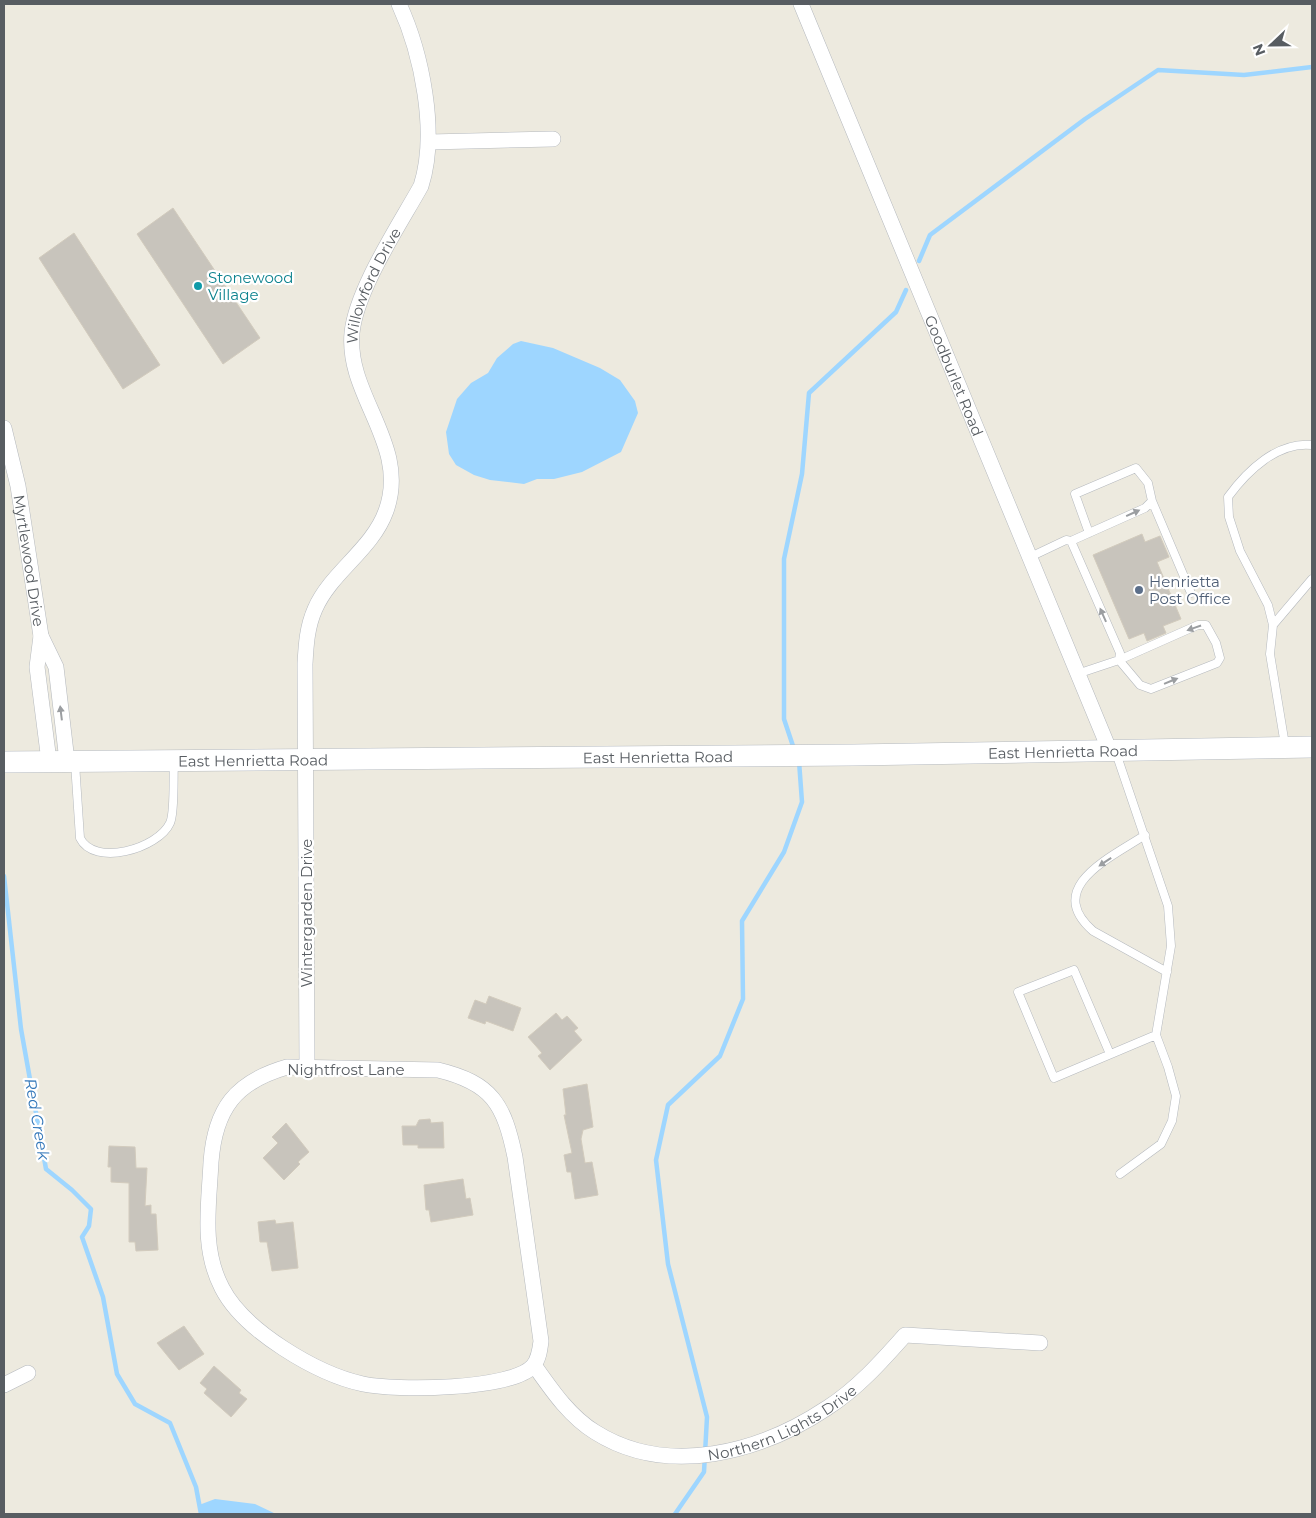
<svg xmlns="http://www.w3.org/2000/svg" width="1316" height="1518" font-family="Montserrat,sans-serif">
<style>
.water{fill:#9ed6ff}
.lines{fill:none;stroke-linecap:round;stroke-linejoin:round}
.stream{stroke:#9ed6ff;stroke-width:4.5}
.building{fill:#c8c4bc;stroke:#d2cbbd}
.lane-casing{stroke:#b5b9be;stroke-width:9}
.street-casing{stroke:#b5b9be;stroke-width:16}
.secondary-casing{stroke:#b5bac0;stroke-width:22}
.lane{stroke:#fff;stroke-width:8}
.street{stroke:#fff;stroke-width:15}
.secondary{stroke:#fff;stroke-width:21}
.oneway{fill:#9b9ea1}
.culture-dot{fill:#0f9aa8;stroke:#fff;stroke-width:2}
.service-dot{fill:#5c6f8a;stroke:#fff;stroke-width:2}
.labels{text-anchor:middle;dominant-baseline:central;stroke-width:4.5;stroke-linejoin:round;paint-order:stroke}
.culture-label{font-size:15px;fill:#0d838f;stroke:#fff;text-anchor:start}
.street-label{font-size:15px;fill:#585d62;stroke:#fff}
.service-label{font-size:15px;fill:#4e5e75;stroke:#fff;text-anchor:start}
.water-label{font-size:16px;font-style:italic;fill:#3377b9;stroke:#fff}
</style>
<rect width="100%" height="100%" fill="#edeadf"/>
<path class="water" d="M 521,341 L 553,348 L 600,368 L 620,380 L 635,401 L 638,413 L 621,452 L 582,472 L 554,479 L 537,479 L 524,484 L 490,480 L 474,475 L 456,465 L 449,454 L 446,432 L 457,399 L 471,383 L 488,373 L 497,358 L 513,344 Z
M 215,1499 L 255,1504 L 276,1514 L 202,1514 L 199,1505 Z"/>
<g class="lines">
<path class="stream" d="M 919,261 L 930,235 L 1085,119 L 1158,70 L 1244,75 L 1312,67
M 794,749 L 784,719 L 784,559 L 802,474 L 809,393 L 896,312 L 906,290
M 4,876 L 21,1029 L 46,1169 L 72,1190 L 91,1209 L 89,1226 L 82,1237 L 103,1297 L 117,1374 L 135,1404 L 170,1423 L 196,1487 L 201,1514
M 675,1514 L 704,1472 L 707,1417 L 668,1264 L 656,1160 L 668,1105 L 720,1056 L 743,999 L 742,921 L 784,852 L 802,802 L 799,761"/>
</g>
<path class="building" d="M 173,208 L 260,338 L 223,364 L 137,234 Z
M 74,233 L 160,365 L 123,389 L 39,258 Z
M 1142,534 L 1145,542 L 1160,536 L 1169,557 L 1157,562 L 1181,619 L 1163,626 L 1166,633 L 1147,641 L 1144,633 L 1129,639 L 1093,555 Z
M 489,996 L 521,1008 L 513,1031 L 486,1021 L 485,1024 L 468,1018 L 475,1000 L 486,1004 Z
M 556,1013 L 562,1020 L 567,1016 L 578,1028 L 574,1031 L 582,1040 L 550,1070 L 538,1056 L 542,1053 L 528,1037 Z
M 587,1084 L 593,1127 L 583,1130 L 581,1139 L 585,1163 L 592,1162 L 598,1195 L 575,1199 L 571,1172 L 567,1172 L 564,1155 L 572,1153 L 564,1115 L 566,1115 L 563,1089 Z
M 430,1119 L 431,1123 L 443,1122 L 444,1148 L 418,1148 L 418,1145 L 403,1145 L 402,1126 L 416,1126 L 419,1120 Z
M 286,1123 L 309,1152 L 298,1162 L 300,1164 L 284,1180 L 263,1158 L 278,1143 L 272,1137 Z
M 109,1146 L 135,1147 L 136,1168 L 147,1168 L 145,1206 L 151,1205 L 151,1214 L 156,1214 L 158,1250 L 136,1251 L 135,1242 L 129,1242 L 129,1183 L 111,1182 L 111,1167 L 108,1167 Z
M 463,1179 L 466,1199 L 470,1198 L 473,1215 L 431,1222 L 429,1210 L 426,1210 L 424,1185 Z
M 275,1220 L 276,1224 L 293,1222 L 298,1268 L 272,1271 L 267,1242 L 260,1242 L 258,1222 Z
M 184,1326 L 204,1354 L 179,1370 L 157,1343 Z
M 214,1366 L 241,1390 L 239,1393 L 247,1399 L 231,1417 L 204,1393 L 207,1389 L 200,1383 Z"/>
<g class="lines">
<defs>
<path id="lane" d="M 1152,501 L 1191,593
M 1071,541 L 1120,653 L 1119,660 L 1140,685 L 1151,689 L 1217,663 L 1220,658 L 1216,643 L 1206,625 L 1198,625 L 1119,660 L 1077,674
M 1028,558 L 1066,540 L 1071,541 L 1145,508 L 1152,501 L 1148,483 L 1136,468 L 1075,494 L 1089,533
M 1273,625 L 1312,579
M 1285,745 L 1270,654 L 1273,625 L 1268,605 L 1240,551 L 1229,517 L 1228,497 C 1247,471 1278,441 1312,445
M 75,763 L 80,838 C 94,867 158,849 170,823 C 175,813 173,775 174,762
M 1145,835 C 1112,857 1043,887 1093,931 L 1167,972
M 1110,1054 L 1074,970 L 1018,992 L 1054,1078 L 1156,1035 L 1171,946 L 1168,906 L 1116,753
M 1120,1174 L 1161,1144 L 1172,1121 L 1176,1096 L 1168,1067 L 1156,1035"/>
<g id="street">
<path id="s1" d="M 801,4 L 1109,749"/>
<path d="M 430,142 L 553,139"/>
<path id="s2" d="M 4,428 L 18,486 L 41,636 L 37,667 L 49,761"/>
<path d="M 41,636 L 56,667 L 67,761"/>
<path d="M 287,1067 L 438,1070 C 492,1083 504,1104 515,1157 L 541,1341 C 540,1349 539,1359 533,1366 C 512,1390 395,1391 363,1384 C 317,1374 244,1331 222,1288 C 201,1248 209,1205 211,1162 C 215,1109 235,1082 287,1067 Z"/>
<path id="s3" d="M 307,1067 L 305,664 C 306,645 307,627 315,609 C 331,572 372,550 386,511 C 410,445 346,396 352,333 C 356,290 400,224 421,186 C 438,133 422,54 399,4"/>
<path id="s4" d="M 534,1365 C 551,1389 569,1416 595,1432 C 668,1478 761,1452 827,1408 C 857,1389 882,1361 905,1335 L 1040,1343"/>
<path d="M 4,1385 L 28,1373"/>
</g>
<g id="secondary">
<path id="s5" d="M 4,762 L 854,755 L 1312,747"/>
</g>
</defs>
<use href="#lane" class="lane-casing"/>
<use href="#street" class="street-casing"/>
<use href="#secondary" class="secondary-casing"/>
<use href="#lane" class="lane"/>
<use href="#street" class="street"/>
<use href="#secondary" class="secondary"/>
</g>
<defs><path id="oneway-solid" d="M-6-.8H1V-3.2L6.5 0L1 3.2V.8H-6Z" transform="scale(1.25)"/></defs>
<g class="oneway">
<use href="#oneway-solid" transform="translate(1133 513) rotate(-24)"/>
<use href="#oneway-solid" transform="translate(1103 615) rotate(-114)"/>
<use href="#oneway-solid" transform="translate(1194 628) rotate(161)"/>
<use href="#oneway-solid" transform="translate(1171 681) rotate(-22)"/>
<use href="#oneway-solid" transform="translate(61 713) rotate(-97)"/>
<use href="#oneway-solid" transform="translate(1105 862) rotate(146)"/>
</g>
<circle class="culture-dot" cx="198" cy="286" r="5"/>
<circle class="service-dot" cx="1139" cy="590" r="5"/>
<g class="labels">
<g class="culture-label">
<text x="208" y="277">Stonewood<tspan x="208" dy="17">Village</tspan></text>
</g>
<g class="street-label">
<text stroke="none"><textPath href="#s3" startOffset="818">Willowford Drive</textPath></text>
<text stroke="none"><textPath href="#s1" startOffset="402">Goodburlet Road</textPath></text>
<text stroke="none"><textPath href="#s2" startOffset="135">Myrtlewood Drive</textPath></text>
<text stroke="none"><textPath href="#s5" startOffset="1059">East Henrietta Road</textPath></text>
<text stroke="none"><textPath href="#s5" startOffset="654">East Henrietta Road</textPath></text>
<text stroke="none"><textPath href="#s5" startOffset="249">East Henrietta Road</textPath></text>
<text transform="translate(306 913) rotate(-90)">Wintergarden Drive</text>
<text x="346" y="1069">Nightfrost Lane</text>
<text stroke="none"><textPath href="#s4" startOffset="290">Northern Lights Drive</textPath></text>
</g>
<g class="service-label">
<text x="1149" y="581">Henrietta<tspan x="1149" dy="17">Post Office</tspan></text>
</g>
<g class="water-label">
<text transform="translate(37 1119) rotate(80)">Red Creek</text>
</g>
</g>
<rect width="1316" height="1518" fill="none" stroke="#585d62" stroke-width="10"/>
<g transform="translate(1271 45) rotate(248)" stroke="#ffffff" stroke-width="4" paint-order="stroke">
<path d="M0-4L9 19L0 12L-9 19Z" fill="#585d62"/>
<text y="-8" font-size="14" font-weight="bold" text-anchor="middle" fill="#585d62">N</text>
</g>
</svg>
